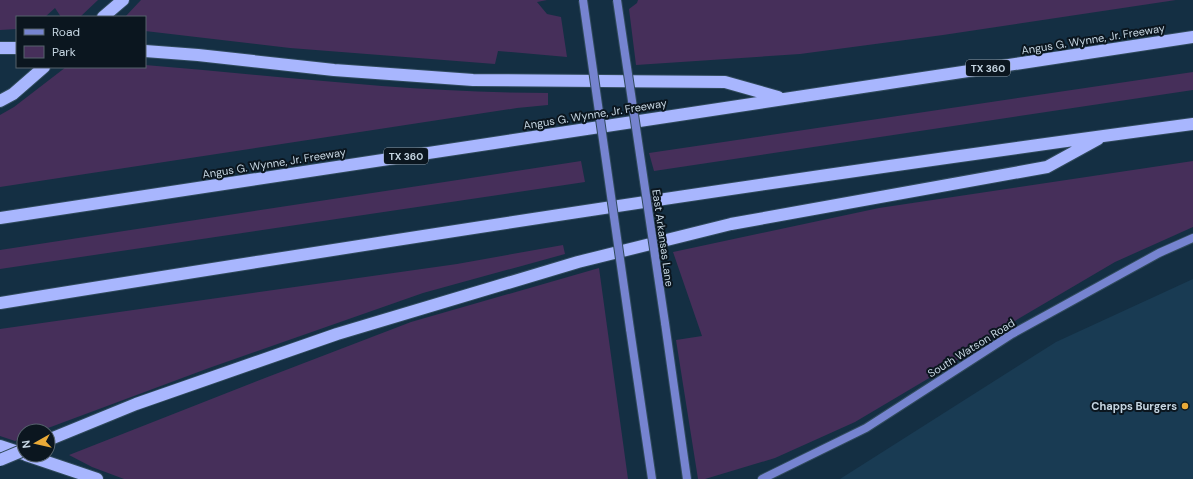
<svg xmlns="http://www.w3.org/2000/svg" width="1193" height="479" font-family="'DM Sans',sans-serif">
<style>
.built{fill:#193b53}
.green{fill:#462f5a}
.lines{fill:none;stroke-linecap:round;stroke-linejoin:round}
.secondary-casing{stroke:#304a5c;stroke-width:10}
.highway-casing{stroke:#304a5c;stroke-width:14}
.secondary{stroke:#7684d0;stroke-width:8}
.highway{stroke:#a8b6fe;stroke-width:12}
.secondary-bridge-casing{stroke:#304a5c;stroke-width:10;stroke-linecap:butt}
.highway-bridge-casing{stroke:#304a5c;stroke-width:14;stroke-linecap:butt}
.secondary-bridge{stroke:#7684d0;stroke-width:8}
.highway-bridge{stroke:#a8b6fe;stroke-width:12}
.poi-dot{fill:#eaaa38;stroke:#0b161f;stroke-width:1.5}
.labels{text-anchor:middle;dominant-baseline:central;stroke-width:4;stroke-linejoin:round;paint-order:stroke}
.shield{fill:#0b161f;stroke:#8e9ca8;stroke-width:1}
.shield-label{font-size:10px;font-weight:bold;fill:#c6d6e2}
.street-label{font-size:11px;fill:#c6d6e2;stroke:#0b161f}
.poi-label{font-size:11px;font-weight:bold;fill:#c6d6e2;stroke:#0b161f;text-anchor:end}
</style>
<rect width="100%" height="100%" fill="#142f43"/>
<path class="built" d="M 1193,279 L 1193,479 L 840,479 L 1056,342 Z"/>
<path class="green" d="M 0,0 L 98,0 L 80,17 L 61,17 L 55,8 L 45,17 L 17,17 L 17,29 L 0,30 Z
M 141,0 L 547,0 L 537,2 L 547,14 L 561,17 L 567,57 L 498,51 L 495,64 L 290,48 L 145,31 L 145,17 L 125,17 Z
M 638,0 L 1176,0 L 943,35 L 800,54 L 636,65 L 629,9 L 637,3 Z
M 145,65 C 279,76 413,93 548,93 L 548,105 L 517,108 L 0,187 L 0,115 L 14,107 L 66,67 L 145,67 Z
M 1193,72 L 1193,90 L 654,171 L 649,153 Z
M 581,161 L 585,182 L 0,269 L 0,250 Z
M 1193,161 L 1193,227 L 1115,262 L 1018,319 L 941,371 L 855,422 L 775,458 L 705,479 L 698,479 L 676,340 L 702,336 L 673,252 L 879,208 Z
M 563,245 L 565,254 L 423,293 L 209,368 L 40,431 L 24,431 L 24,437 L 15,441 L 0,436 L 0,329 L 457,264 Z
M 599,268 L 628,479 L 124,479 L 92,467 L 69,455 L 265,378 L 411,322 Z"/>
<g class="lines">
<defs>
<path id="secondary" d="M 665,323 L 687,479
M 630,329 L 652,479
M 762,479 L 866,428 L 1012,334 L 1159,253 L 1193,238"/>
<path id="highway" d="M 103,17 L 123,0
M 0,48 L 17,48
M 145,51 L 198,55 L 334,70 L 473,80 L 725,82 L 778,97
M 0,101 L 13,94 L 44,67
M 0,218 L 1193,37
M 0,303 C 397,239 794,177 1193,124
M 48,440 L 136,404 L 337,334 L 578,262 L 731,224 L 1047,167 L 1098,139
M 0,446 L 24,454
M 26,455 L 97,479"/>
</defs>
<use href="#secondary" class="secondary-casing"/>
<use href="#highway" class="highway-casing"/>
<use href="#secondary" class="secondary"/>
<use href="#highway" class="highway"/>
<defs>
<path id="secondary-bridge" d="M 583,0 L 630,329
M 617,0 L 665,323"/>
<path id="highway-bridge" d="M 0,460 L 24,450"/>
</defs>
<use href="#secondary-bridge" class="secondary-bridge-casing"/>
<use href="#highway-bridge" class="highway-bridge-casing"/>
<use href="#secondary-bridge" class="secondary-bridge"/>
<use href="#highway-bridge" class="highway-bridge"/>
</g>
<circle class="poi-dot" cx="1185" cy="406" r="4"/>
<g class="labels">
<g class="shield">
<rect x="966" y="60" width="44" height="16" rx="3"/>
<rect x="384" y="148" width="44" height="16" rx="3"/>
</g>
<g class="shield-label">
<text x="988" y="68">TX 360</text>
<text x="406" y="156">TX 360</text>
</g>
<g class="street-label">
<text transform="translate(1093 39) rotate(-9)">Angus G. Wynne, Jr. Freeway</text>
<text transform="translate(595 114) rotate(-9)">Angus G. Wynne, Jr. Freeway</text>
<text transform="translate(274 163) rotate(-9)">Angus G. Wynne, Jr. Freeway</text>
<text transform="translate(663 238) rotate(82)">East Arkansas Lane</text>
<text transform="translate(971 348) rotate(-32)">South Watson Road</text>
</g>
<g class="poi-label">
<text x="1177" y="406">Chapps Burgers</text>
</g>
</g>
<rect x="16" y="16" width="130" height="52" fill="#0b161f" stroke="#56636d"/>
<rect x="24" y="29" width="20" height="6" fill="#7684d0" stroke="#56636d"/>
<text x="52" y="36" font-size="12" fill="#c6d6e2">Road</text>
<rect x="24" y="46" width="20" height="12" fill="#462f5a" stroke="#56636d"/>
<text x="52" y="56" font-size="12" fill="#c6d6e2">Park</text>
<g transform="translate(36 443) rotate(262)"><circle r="19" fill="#0b161f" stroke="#56636d"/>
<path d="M0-3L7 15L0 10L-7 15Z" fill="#eaaa38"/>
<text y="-6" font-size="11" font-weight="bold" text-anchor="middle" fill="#c6d6e2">N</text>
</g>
</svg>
